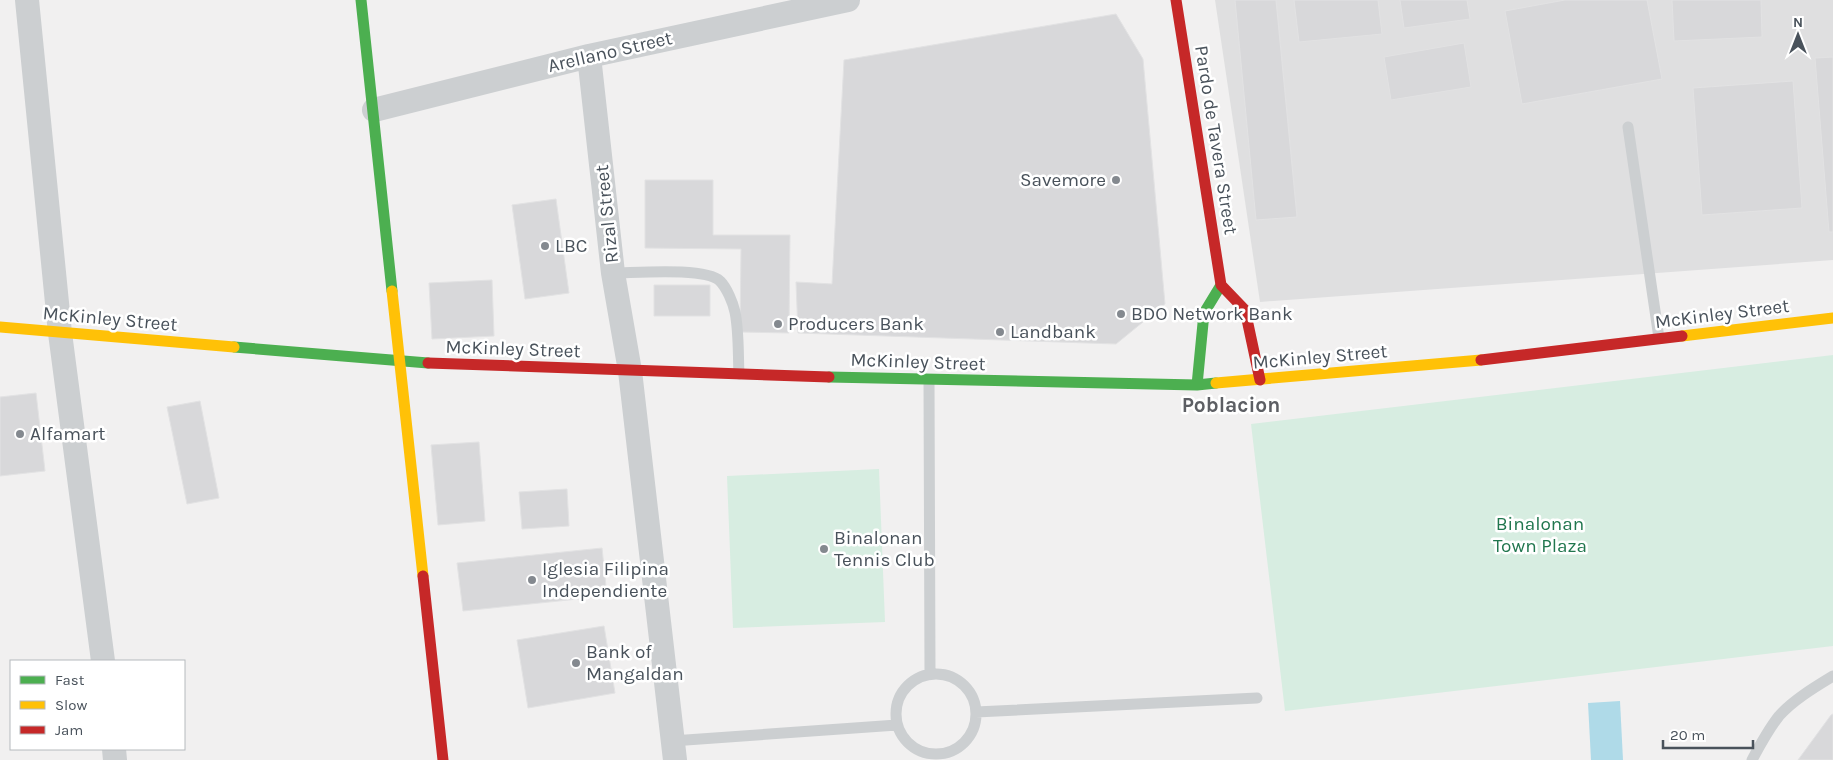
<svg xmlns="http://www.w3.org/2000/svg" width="1833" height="760" font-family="Karla,sans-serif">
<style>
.education{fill:#dfdfe0}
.green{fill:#d7ede1}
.water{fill:#afdae8}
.building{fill:#d8d8da;stroke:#e2e2e3}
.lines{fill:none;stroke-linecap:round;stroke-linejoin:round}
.lane{stroke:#cccfd1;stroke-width:11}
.street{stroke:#cccfd1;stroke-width:24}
.fast{stroke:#4caf50;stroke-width:11}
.slow{stroke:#ffc107;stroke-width:11}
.jam{stroke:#c62828;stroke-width:11}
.poi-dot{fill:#84898f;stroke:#fff;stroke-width:2}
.labels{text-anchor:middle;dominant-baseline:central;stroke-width:5;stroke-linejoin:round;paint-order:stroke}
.street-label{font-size:19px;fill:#49525b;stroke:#fff}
.poi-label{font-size:19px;fill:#49525b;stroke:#fff;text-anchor:start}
.park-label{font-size:19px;fill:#20764e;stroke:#fff}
.quarter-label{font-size:21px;font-weight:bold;fill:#5d5f64;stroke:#fff}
</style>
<rect width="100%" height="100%" fill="#f1f0f0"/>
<path class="education" d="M 1215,0 L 1833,0 L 1833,260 L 1260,302 Z"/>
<path class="green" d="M 1833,355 L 1833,646 L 1285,711 L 1251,424 Z
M 879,469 L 885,622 L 733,628 L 727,476 Z"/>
<path class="water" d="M 1620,701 L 1623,760 L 1591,760 L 1588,703 Z"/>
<path class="building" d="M 1235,0 L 1276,0 L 1297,217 L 1256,220 Z
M 1294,0 L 1378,0 L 1382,34 L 1299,42 Z
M 1400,0 L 1467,0 L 1470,19 L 1404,28 Z
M 1565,0 L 1647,0 L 1662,79 L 1522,104 L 1505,11 Z
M 1672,0 L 1761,0 L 1762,37 L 1674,41 Z
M 1116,14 L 1143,59 L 1165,304 L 1116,344 L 798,333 L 796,282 L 832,284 L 844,60 Z
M 1464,43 L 1471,87 L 1391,100 L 1384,57 Z
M 1833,57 L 1833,232 L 1829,232 L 1815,58 Z
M 1793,81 L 1802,208 L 1702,215 L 1693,88 Z
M 645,180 L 713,180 L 713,235 L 790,235 L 789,333 L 740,332 L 741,249 L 645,248 Z
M 556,199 L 569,293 L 525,299 L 512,205 Z
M 492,280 L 494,336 L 432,339 L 429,283 Z
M 654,285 L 710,285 L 710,316 L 654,316 Z
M 36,393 L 45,471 L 0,476 L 0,397 Z
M 200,401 L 219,498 L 187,504 L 167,407 Z
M 479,442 L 485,521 L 438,525 L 431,445 Z
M 567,489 L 569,526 L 522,529 L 519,492 Z
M 602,548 L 607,596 L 463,611 L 457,563 Z
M 604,626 L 615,693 L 528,708 L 517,640 Z
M 1833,714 L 1833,760 L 1798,760 L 1831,715 Z"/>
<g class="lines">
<path class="lane" d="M 1628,127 L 1659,338
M 613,273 C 635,273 705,267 720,281 C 727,288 733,303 735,312 C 739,332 738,354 739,374
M 929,380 L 930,674
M896 714a40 40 0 1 1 80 0a40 40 0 1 1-80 0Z
M 976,712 L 1257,698
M 672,741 L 897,725
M 1752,760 C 1760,745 1768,730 1779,716 C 1793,700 1815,687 1833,676"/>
<path class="street" d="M 27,0 L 60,333 L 103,661
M 589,56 L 613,273 L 630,371 L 675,760
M 374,110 L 589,56 L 848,0
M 114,749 L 115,760"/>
<path class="fast" d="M 361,0 L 392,291
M 234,347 L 428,363
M 829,377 L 1197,385 L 1216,383
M 1197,385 L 1204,313 L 1221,285"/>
<path class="slow" d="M 392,291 L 423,576
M 0,327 L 234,347
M 1682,336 L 1833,318
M 1216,383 L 1481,360"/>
<path class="jam" d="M 1176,0 L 1221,285 L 1245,310 L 1260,380
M 1481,360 L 1682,336
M 428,363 L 829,377
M 423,576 L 443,760"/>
</g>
<g class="poi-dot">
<circle cx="1116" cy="180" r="5"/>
<circle cx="545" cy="246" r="5"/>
<circle cx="1121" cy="314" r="5"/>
<circle cx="778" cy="324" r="5"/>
<circle cx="1000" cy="332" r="5"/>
<circle cx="20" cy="434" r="5"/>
<circle cx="824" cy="549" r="5"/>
<circle cx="532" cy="580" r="5"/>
<circle cx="576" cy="663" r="5"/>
</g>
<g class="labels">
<g class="street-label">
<text transform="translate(610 52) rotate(-13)">Arellano Street</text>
<text transform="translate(1216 140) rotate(81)">Pardo de Tavera Street</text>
<text transform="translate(607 214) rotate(-96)">Rizal Street</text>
<text transform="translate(1722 314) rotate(-7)">McKinley Street</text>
<text transform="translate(110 319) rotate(5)">McKinley Street</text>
<text transform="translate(513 349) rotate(2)">McKinley Street</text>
<text transform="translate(1320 357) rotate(-5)">McKinley Street</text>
<text transform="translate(918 362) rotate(2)">McKinley Street</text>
</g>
<g class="poi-label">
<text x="1106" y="180" text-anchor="end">Savemore</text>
<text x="555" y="246">LBC</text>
<text x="1131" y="314">BDO Network Bank</text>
<text x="788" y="324">Producers Bank</text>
<text x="1010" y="332">Landbank</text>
<text x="30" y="434">Alfamart</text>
<text x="834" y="538">Binalonan<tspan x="834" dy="22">Tennis Club</tspan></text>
<text x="542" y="569">Iglesia Filipina<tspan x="542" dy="22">Independiente</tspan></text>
<text x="586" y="652">Bank of<tspan x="586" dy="22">Mangaldan</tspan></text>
</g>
<g class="park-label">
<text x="1540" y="524">Binalonan<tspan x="1540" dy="22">Town Plaza</tspan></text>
</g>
<g class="quarter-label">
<text x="1231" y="405">Poblacion</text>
</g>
</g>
<rect x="10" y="660" width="175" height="90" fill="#ffffff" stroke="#b6babd"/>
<rect x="20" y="676" width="25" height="8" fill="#4caf50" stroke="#b6babd"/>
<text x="55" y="685" font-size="15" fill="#49525b">Fast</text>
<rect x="20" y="701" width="25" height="8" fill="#ffc107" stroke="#b6babd"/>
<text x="55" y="710" font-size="15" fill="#49525b">Slow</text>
<rect x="20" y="726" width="25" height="8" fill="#c62828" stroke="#b6babd"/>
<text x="55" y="735" font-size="15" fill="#49525b">Jam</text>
<g transform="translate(1798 35)" stroke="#ffffff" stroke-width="4" paint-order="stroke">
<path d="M0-4L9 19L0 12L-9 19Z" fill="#49525b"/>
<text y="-8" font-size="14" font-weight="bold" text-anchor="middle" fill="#49525b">N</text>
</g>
<path d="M1663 740v8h90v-8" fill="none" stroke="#49525b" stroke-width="2.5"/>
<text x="1670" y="740" font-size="15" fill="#49525b" stroke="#ffffff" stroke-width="4" paint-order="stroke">20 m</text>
</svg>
